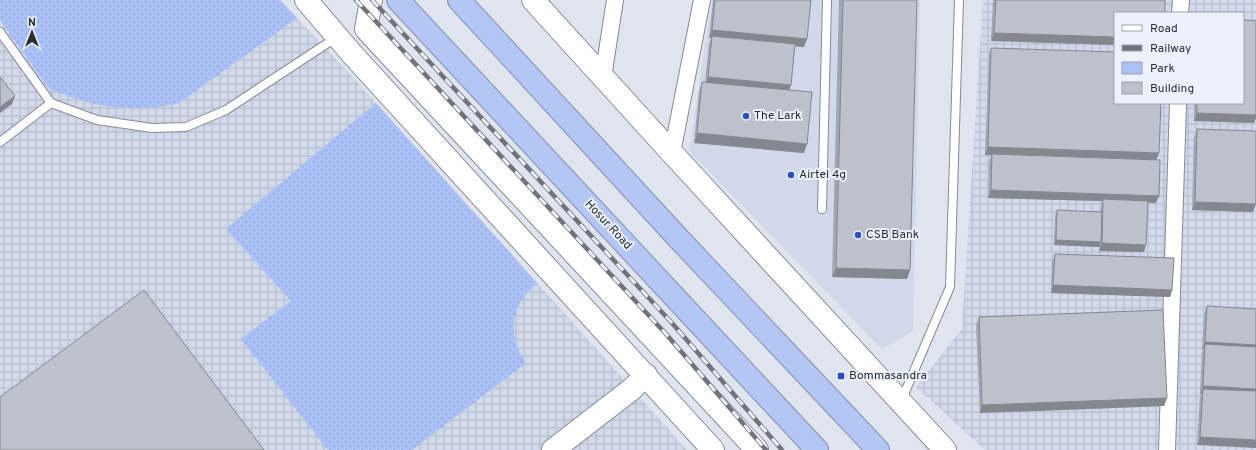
<svg xmlns="http://www.w3.org/2000/svg" width="1256" height="450" font-family="Overpass,sans-serif">
<style>
.built{fill:#d0d8e9}
.industrial{fill:url(#industrial-grid);fill-rule:evenodd}
.green{fill:url(#green-dots)}
.lines{fill:none;stroke-linecap:round;stroke-linejoin:round}
.lane-casing{stroke:#878b95;stroke-width:10}
.street-casing{stroke:#878b95;stroke-width:18}
.secondary-casing{stroke:#878b95;stroke-width:24}
.highway-casing{stroke:#8390af;stroke-width:24}
.lane{stroke:#fff;stroke-width:8}
.street{stroke:#fff;stroke-width:16}
.secondary{stroke:#fff;stroke-width:22}
.highway{stroke:#b3c6f4;stroke-width:22}
.rail-casing{stroke:#707379;stroke-width:4.5}
.rail{stroke:#ecf1fc;stroke-width:3;stroke-dasharray:9;stroke-linecap:butt}
.wall{fill:#a2a6af}
.shaded-wall{fill:#84878e}
.building{fill:#bcc1cb;stroke:#84878e}
.poi-dot{fill:#2d4dbd;stroke:#ecf1fc;stroke-width:1.5}
.labels{text-anchor:middle;dominant-baseline:central;stroke-width:4;stroke-linejoin:round;paint-order:stroke}
.poi-label{font-size:12px;fill:#2a2c30;stroke:#ecf1fc;text-anchor:start}
.street-label{font-size:12px;fill:#2a2c30;stroke:#ecf1fc}
</style>
<defs>
<pattern id="industrial-grid" width="8" height="8" patternUnits="userSpaceOnUse"><rect width="8" height="8" fill="#d0d8e9"/><path d="M0 4h8M4 0v8" fill="none" stroke="#b3bac8"/></pattern>
<pattern id="green-dots" width="8" height="8" patternUnits="userSpaceOnUse"><rect width="8" height="8" fill="#aac0f7"/><path d="M2 2h.1M6 6h.1" fill="none" stroke="#92a5d4" stroke-width="1.8" stroke-linecap="round"/></pattern>
</defs>
<rect width="100%" height="100%" fill="#dfe4ee"/>
<path class="built" d="M 712,0 L 920,0 L 913,331 L 882,349 L 689,151 Z"/>
<path class="industrial" d="M 0,0 L 280,0 L 348,72 L 687,450 L 0,450 Z
M 983,0 L 1256,0 L 1256,450 L 985,450 L 916,387 L 962,329 ZM 1115,13 L 1243,13 L 1243,103 L 1115,103 Z"/>
<path class="green" d="M 0,0 L 280,0 L 297,18 L 179,103 L 158,107 L 138,108 L 117,107 L 94,104 L 71,97 L 49,89 L 0,20 Z
M 376,103 L 537,283 C 510,306 506,333 526,363 L 412,450 L 328,450 L 241,339 L 291,301 L 226,229 Z"/>
<g class="lines">
<defs>
<path id="lane" d="M 0,32 L 51,103 L 97,120 L 152,128 L 186,127 L 226,110 L 337,37
M 0,142 L 51,103
M 822,209 L 827,0
M 902,399 L 950,287 L 959,0"/>
<path id="street" d="M 1180,13 L 1181,0
M 603,77 L 615,0
M 672,153 L 702,0
M 1167,450 L 1178,103"/>
<path id="secondary" d="M 306,0 L 352,54 L 713,450
M 371,0 L 366,29 L 757,450
M 533,0 L 672,153 L 945,450
M 553,450 L 632,389 L 646,375"/>
<path id="highway" d="M 398,0 L 817,450
M 459,0 L 679,239 L 878,450"/>
</defs>
<use href="#lane" class="lane-casing"/>
<use href="#street" class="street-casing"/>
<use href="#secondary" class="secondary-casing"/>
<use href="#highway" class="highway-casing"/>
<use href="#lane" class="lane"/>
<use href="#street" class="street"/>
<use href="#secondary" class="secondary"/>
<use href="#highway" class="highway"/>
<defs>
<path id="rail" d="M 356,0 L 666,334 L 766,450
M 372,0 L 672,323 L 782,450"/>
</defs>
<use href="#rail" class="rail-casing"/>
<use href="#rail" class="rail"/>
</g>
<path class="wall" d="M 713,0 L 811,0 L 804,47 L 794,46 L 791,85 L 789,90 L 804,153 L 694,143 L 699,91 L 702,82 L 705,82 L 709,44 L 711,38 L 709,38 Z
M 839,0 L 917,0 L 910,270 L 907,279 L 832,277 Z
M 993,0 L 1165,0 L 1115,13 L 1115,45 L 991,41 Z
M 1256,21 L 1256,118 L 1254,123 L 1194,121 L 1194,103 L 1243,103 Z
M 991,48 L 1156,160 L 1156,203 L 1148,203 L 1144,252 L 1099,251 L 1099,247 L 1054,245 L 1055,216 L 1057,210 L 1100,212 L 1101,207 L 1102,201 L 988,198 L 989,162 L 991,155 L 985,155 L 989,55 Z
M 1197,129 L 1253,212 L 1192,210 L 1194,137 Z
M 1055,254 L 1172,290 L 1170,297 L 1051,293 L 1052,262 Z
M 1207,306 L 1256,309 L 1197,445 L 1200,396 L 1201,394 L 1200,394 L 1202,352 L 1203,350 L 1202,350 L 1204,314 Z
M 979,317 L 1167,398 L 1164,406 L 980,413 L 976,325 Z"/>
<path class="shaded-wall" d="M 712,30 L 807,39 L 804,47 L 712,38 L 712,36 L 711,38 L 709,38 Z
M 994,33 L 1115,37 L 1115,45 L 991,41 Z
M 708,77 L 791,85 L 788,93 L 705,85 Z
M 15,96 L 12,104 L 0,113 L 0,107 Z
M 1197,113 L 1256,115 L 1256,118 L 1254,123 L 1194,121 Z
M 697,133 L 807,144 L 804,153 L 694,143 Z
M 988,147 L 1159,153 L 1156,161 L 985,155 Z
M 991,190 L 1159,196 L 1156,203 L 1103,201 L 1103,199 L 1102,201 L 988,198 Z
M 1195,202 L 1256,204 L 1253,212 L 1192,210 Z
M 1056,240 L 1101,242 L 1099,247 L 1054,245 Z
M 1102,243 L 1146,245 L 1144,252 L 1099,251 Z
M 836,268 L 910,270 L 907,279 L 832,277 Z
M 1053,285 L 1172,290 L 1170,297 L 1051,293 Z
M 1205,342 L 1256,345 L 1256,353 L 1205,344 L 1203,350 L 1202,350 Z
M 1203,386 L 1256,389 L 1256,397 L 1203,389 L 1201,394 L 1200,394 Z
M 1167,398 L 1164,406 L 980,413 L 982,405 Z
M 1200,437 L 1256,440 L 1256,448 L 1197,445 Z"/>
<path class="building" d="M 715,0 L 811,0 L 807,39 L 712,30 Z
M 843,0 L 917,0 L 910,270 L 836,268 Z
M 996,0 L 1165,0 L 1165,13 L 1115,13 L 1115,37 L 994,33 Z
M 1243,20 L 1256,21 L 1256,115 L 1197,113 L 1197,103 L 1243,103 Z
M 712,36 L 795,44 L 791,85 L 708,77 Z
M 991,48 L 1115,52 L 1115,103 L 1161,103 L 1159,153 L 988,147 Z
M 0,77 L 15,96 L 0,107 Z
M 702,82 L 812,92 L 807,144 L 697,133 Z
M 1197,129 L 1256,131 L 1256,204 L 1195,202 Z
M 992,154 L 1160,160 L 1159,196 L 991,190 Z
M 1103,199 L 1148,201 L 1146,245 L 1102,243 Z
M 1057,210 L 1102,212 L 1101,242 L 1056,240 Z
M 1055,254 L 1174,258 L 1172,290 L 1053,285 Z
M 144,290 L 264,450 L 0,450 L 0,397 Z
M 1207,306 L 1256,309 L 1256,345 L 1205,342 Z
M 1163,310 L 1167,398 L 982,405 L 979,317 Z
M 1205,344 L 1256,347 L 1256,389 L 1203,386 Z
M 1203,389 L 1256,391 L 1256,440 L 1200,437 Z"/>
<g class="poi-dot">
<circle cx="746" cy="116" r="4"/>
<circle cx="791" cy="175" r="4"/>
<circle cx="858" cy="235" r="4"/>
<rect x="837" y="372" width="8" height="8" rx="2"/>
</g>
<g class="labels">
<g class="poi-label">
<text x="754" y="116">The Lark</text>
<text x="799" y="175">Airtel 4g</text>
<text x="866" y="235">CSB Bank</text>
<text x="849" y="376">Bommasandra</text>
</g>
<g class="street-label">
<text transform="translate(608 225) rotate(47)">Hosur Road</text>
</g>
</g>
<rect x="1114" y="12" width="130" height="92" fill="#ecf1fc" stroke="#9ea2aa"/>
<rect x="1122" y="25" width="20" height="6" fill="#ffffff" stroke="#9ea2aa"/>
<text x="1150" y="32" font-size="12" fill="#2a2c30">Road</text>
<rect x="1122" y="45" width="20" height="6" fill="#707379" stroke="#9ea2aa"/>
<text x="1150" y="52" font-size="12" fill="#2a2c30">Railway</text>
<rect x="1122" y="62" width="20" height="12" fill="#aac0f7" stroke="#9ea2aa"/>
<text x="1150" y="72" font-size="12" fill="#2a2c30">Park</text>
<rect x="1122" y="82" width="20" height="12" fill="#bcc1cb" stroke="#9ea2aa"/>
<text x="1150" y="92" font-size="12" fill="#2a2c30">Building</text>
<g transform="translate(32 32)" stroke="#ecf1fc" stroke-width="3" paint-order="stroke">
<path d="M0-3L7 15L0 10L-7 15Z" fill="#2a2c30"/>
<text y="-6" font-size="11" font-weight="bold" text-anchor="middle" fill="#2a2c30">N</text>
</g>
</svg>
